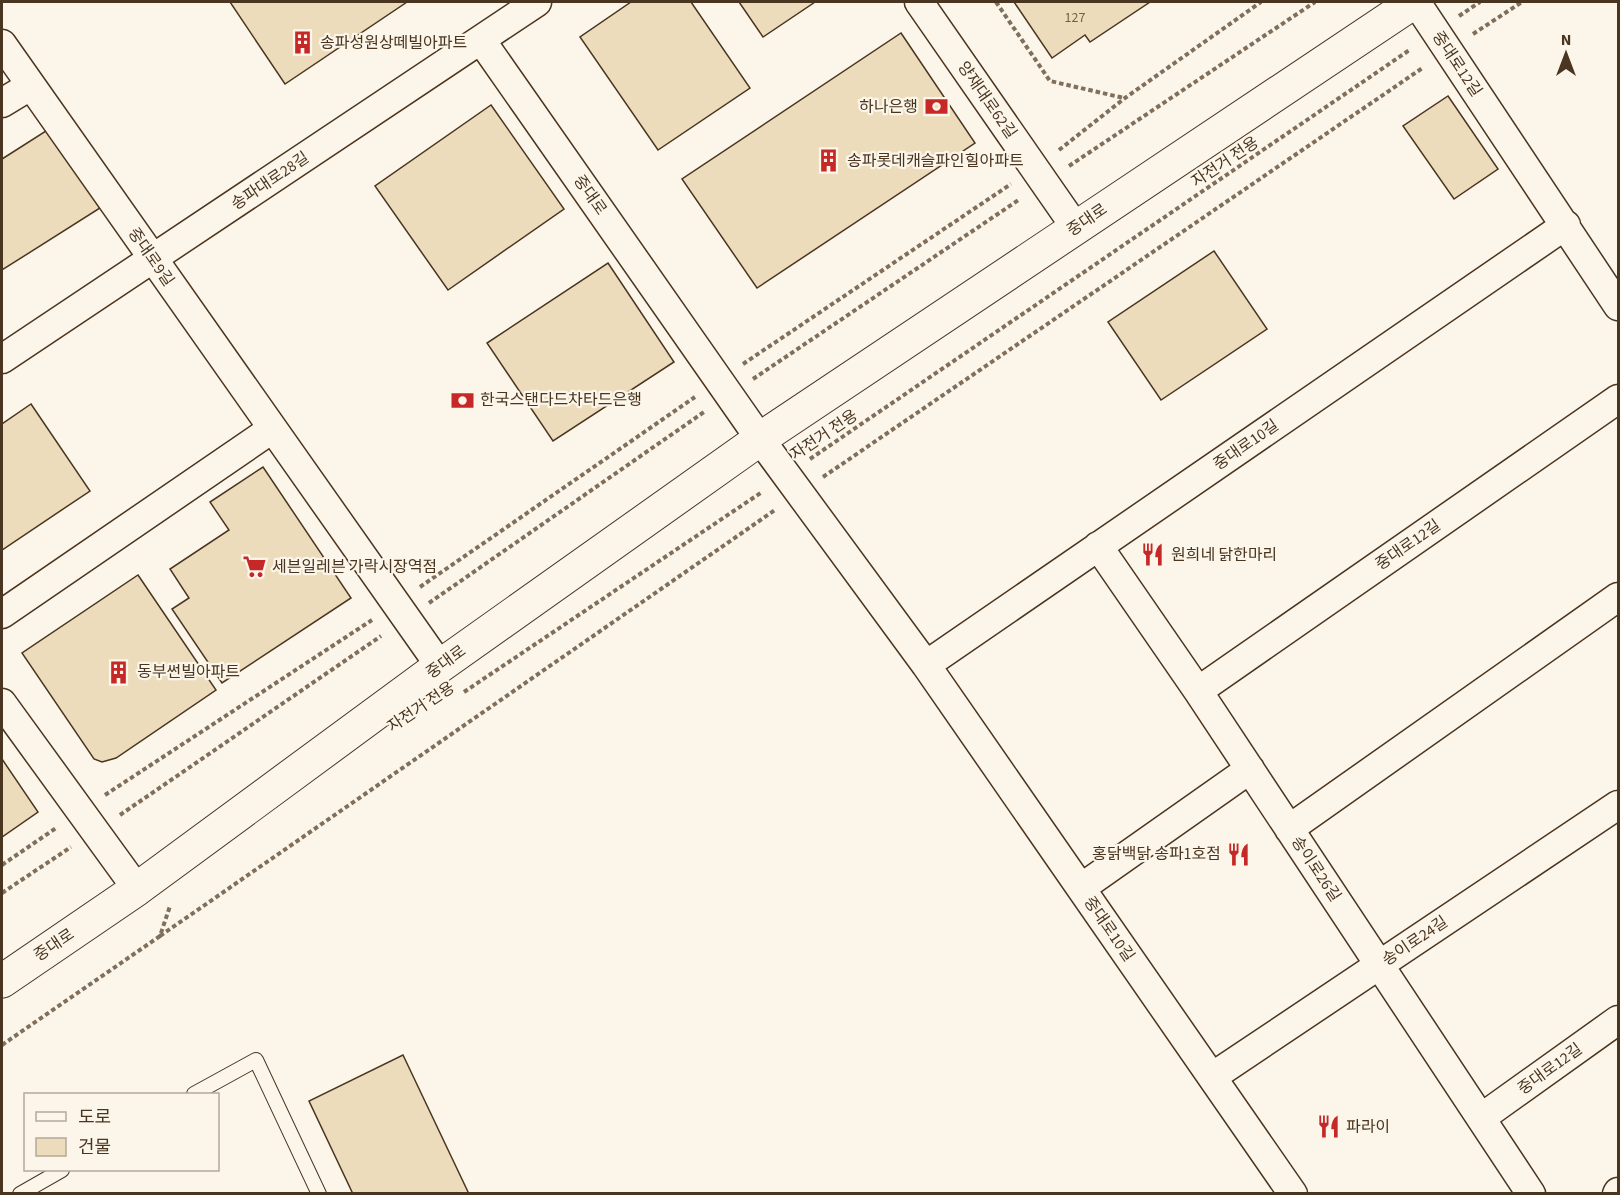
<svg xmlns="http://www.w3.org/2000/svg" width="1620" height="1195" font-family="'Source Sans 3','Noto Sans KR',sans-serif">
<style>
.building{fill:#ecdcbc;stroke:#4a3520;stroke-width:1.5}
.lines{fill:none;stroke-linecap:round;stroke-linejoin:round}
.service-casing{stroke:#4a3520;stroke-width:16}
.minor-casing{stroke:#4a3520;stroke-width:31}
.secondary-casing{stroke:#4a3520;stroke-width:35}
.path{stroke:#7f6f5c;stroke-width:4;stroke-dasharray:4.5 3;stroke-linecap:butt}
.service{stroke:#fbf6e9;stroke-width:14}
.minor{stroke:#fbf6e9;stroke-width:28}
.secondary{stroke:#fbf6e9;stroke-width:33}
.labels{text-anchor:middle;dominant-baseline:central;stroke-width:4.5;stroke-linejoin:round;paint-order:stroke}
.number-label{font-size:14px;fill:#725f47}
.poi-label{font-size:16px;fill:#4a3520;stroke:#fbf6e9;text-anchor:start}
.street-label{font-size:16px;fill:#4a3520;stroke:#fbf6e9}
</style>
<rect width="100%" height="100%" fill="#fbf6e9"/>
<path class="building" d="M 230,2 L 407,2 L 285,84 Z
M 631,2 L 691,2 L 750,88 L 658,150 L 580,37 Z
M 739,2 L 815,2 L 763,37 Z
M 1014,2 L 1150,2 L 1090,42 L 1085,35 L 1052,58 Z
M 901,33 L 975,143 L 757,288 L 682,179 Z
M 1448,96 L 1498,169 L 1454,199 L 1403,126 Z
M 491,105 L 564,209 L 448,290 L 375,186 Z
M 49,129 L 100,208 L 2,270 L 2,159 Z
M 1214,251 L 1267,329 L 1161,400 L 1108,322 Z
M 608,263 L 674,362 L 553,441 L 487,343 Z
M 31,404 L 90,491 L 2,550 L 2,424 Z
M 263,467 L 351,598 L 222,683 L 172,609 L 189,598 L 170,569 L 229,530 L 210,502 Z
M 138,575 L 216,690 L 116,758 L 102,762 L 94,759 L 22,653 Z
M 2,759 L 38,812 L 2,837 Z
M 403,1055 L 469,1194 L 353,1194 L 309,1101 Z"/>
<g class="lines">
<defs>
<path id="service" d="M 194,1094 L 256,1060 L 319,1194
M 20,1194 L 62,1170"/>
<path id="minor" d="M 919,2 L 1076,228
M 1416,2 L 1618,306
M 481,40 L 760,439 L 926,665 L 1293,1194
M 2,44 L 440,666
M 2,103 L 30,86
M 2,359 L 537,2
M 1098,546 L 1198,691 L 1531,1194
M 2,614 L 272,429
M 926,665 L 1566,225
M 1198,691 L 1618,399
M 2,703 L 137,889
M 1289,829 L 1618,597
M 1081,888 L 1250,769
M 1212,1077 L 1618,805
M 1481,1118 L 1618,1020
M 1617,1194 L 1618,1192"/>
<path id="secondary" d="M 2,981 L 137,889 L 440,666 L 760,439 L 1414,2"/>
</defs>
<use href="#service" class="service-casing"/>
<use href="#minor" class="minor-casing"/>
<use href="#secondary" class="secondary-casing"/>
<path class="path" d="M 996,2 L 1050,81 L 1124,98
M 1459,16 L 1480,2
M 1473,34 L 1522,2
M 1059,150 L 1125,98 L 1261,2
M 1069,166 L 1315,2
M 743,364 L 1011,184
M 753,379 L 1020,199
M 810,459 L 1411,49
M 823,477 L 1424,67
M 420,587 L 695,397
M 429,603 L 704,412
M 464,692 L 762,492
M 105,795 L 372,620
M 120,815 L 381,636
M 2,865 L 56,828
M 2,893 L 71,847
M 160,936 L 775,510
M 2,1045 L 160,936 L 170,906"/>
<use href="#service" class="service"/>
<use href="#minor" class="minor"/>
<use href="#secondary" class="secondary"/>
</g>
<defs>
<symbol id="building-bare" viewBox="-9 -9 18 18"><path d="M-4-6H4V6H1V3H-1V6H-4ZM-2.5-4.3h1.7v1.8h-1.7ZM.8-4.3h1.7v1.8H.8ZM-2.5-1h1.7V.8h-1.7ZM.8-1h1.7V.8H.8Z" fill="#c62828" stroke="#fbf6e9" stroke-width="2.5" paint-order="stroke"/></symbol>
<symbol id="bank-bare" viewBox="-9 -9 18 18"><path d="M-6-4H6V4H-6ZM0-2.3a2.3 2.3 0 1 0 0 4.6a2.3 2.3 0 1 0 0-4.6Z" fill="#c62828" stroke="#fbf6e9" stroke-width="2.5" paint-order="stroke"/></symbol>
<symbol id="restaurant-bare" viewBox="-9 -9 18 18"><path d="M-5-6h1v4h1v-4h1v4h1v-4h1v5L-1.5 .5V6h-2V.5L-5-1ZM5-6V6H3V1.5H1.5Q1.5-4 5-6Z" fill="#c62828" stroke="#fbf6e9" stroke-width="2.5" paint-order="stroke"/></symbol>
<symbol id="supermarket-bare" viewBox="-9 -9 18 18"><path d="M-6-5.5h2.5l.6 2H6L4.5 2H-2.5L-4.4-4H-6ZM-1.5 3.2a1.3 1.3 0 1 0 .1 0ZM3 3.2a1.3 1.3 0 1 0 .1 0Z" fill="#c62828" stroke="#fbf6e9" stroke-width="2.5" paint-order="stroke"/></symbol>
</defs>
<g fill-rule="evenodd">
<use href="#building-bare" x="286" y="26" width="33" height="33"/>
<use href="#bank-bare" x="920" y="90" width="33" height="33"/>
<use href="#building-bare" x="812" y="144" width="33" height="33"/>
<use href="#bank-bare" x="446" y="384" width="33" height="33"/>
<use href="#restaurant-bare" x="1136" y="538" width="33" height="33"/>
<use href="#supermarket-bare" x="238" y="550" width="33" height="33"/>
<use href="#building-bare" x="102" y="656" width="33" height="33"/>
<use href="#restaurant-bare" x="1222" y="838" width="33" height="33"/>
<use href="#restaurant-bare" x="1312" y="1110" width="33" height="33"/>
</g>
<g class="labels">
<g class="number-label">
<text x="1075" y="18">127</text>
</g>
<g class="poi-label">
<text x="320" y="43">송파성원상떼빌아파트</text>
<text x="918" y="107" text-anchor="end">하나은행</text>
<text x="847" y="161">송파롯데캐슬파인힐아파트</text>
<text x="480" y="400">한국스탠다드차타드은행</text>
<text x="1171" y="555">원희네 닭한마리</text>
<text x="272" y="567">세븐일레븐 가락시장역점</text>
<text x="137" y="672">동부썬빌아파트</text>
<text x="1221" y="854" text-anchor="end">홍닭백닭 송파1호점</text>
<text x="1346" y="1127">파라이</text>
</g>
<g class="street-label">
<text transform="translate(1457 64) rotate(56)">중대로12길</text>
<text transform="translate(987 100) rotate(55)">양재대로62길</text>
<text transform="translate(1225 162) rotate(-34)">자전거 전용</text>
<text transform="translate(270 181) rotate(-34)">송파대로28길</text>
<text transform="translate(590 195) rotate(55)">중대로</text>
<text transform="translate(1087 220) rotate(-34)">중대로</text>
<text transform="translate(151 257) rotate(55)">중대로9길</text>
<text transform="translate(824 435) rotate(-34)">자전거 전용</text>
<text transform="translate(1246 445) rotate(-35)">중대로10길</text>
<text transform="translate(1408 545) rotate(-35)">중대로12길</text>
<text transform="translate(446 662) rotate(-36)">중대로</text>
<text transform="translate(421 707) rotate(-34)">자전거 전용</text>
<text transform="translate(1316 869) rotate(56)">송이로26길</text>
<text transform="translate(1109 929) rotate(55)">중대로10길</text>
<text transform="translate(1415 941) rotate(-34)">송이로24길</text>
<text transform="translate(54 945) rotate(-34)">중대로</text>
<text transform="translate(1550 1069) rotate(-36)">중대로12길</text>
</g>
</g>
<rect width="1620" height="1195" fill="none" stroke="#4a3520" stroke-width="6"/>
<rect x="24" y="1093" width="195" height="78" fill="#fbf6e9" stroke="#b4a999" stroke-width="1.5"/>
<rect x="36" y="1112" width="30" height="9" fill="#fbf6e9" stroke="#b4a999" stroke-width="1.5"/>
<text x="78" y="1123" font-size="18" fill="#4a3520">도로</text>
<rect x="36" y="1138" width="30" height="18" fill="#ecdcbc" stroke="#b4a999" stroke-width="1.5"/>
<text x="78" y="1153" font-size="18" fill="#4a3520">건물</text>
<g transform="translate(1566 54)" stroke="#fbf6e9" stroke-width="4.5" paint-order="stroke">
<path d="M0-4.5L10 22L0 15L-10 22Z" fill="#4a3520"/>
<text y="-9" font-size="16" font-weight="bold" text-anchor="middle" fill="#4a3520">N</text>
</g>
</svg>
